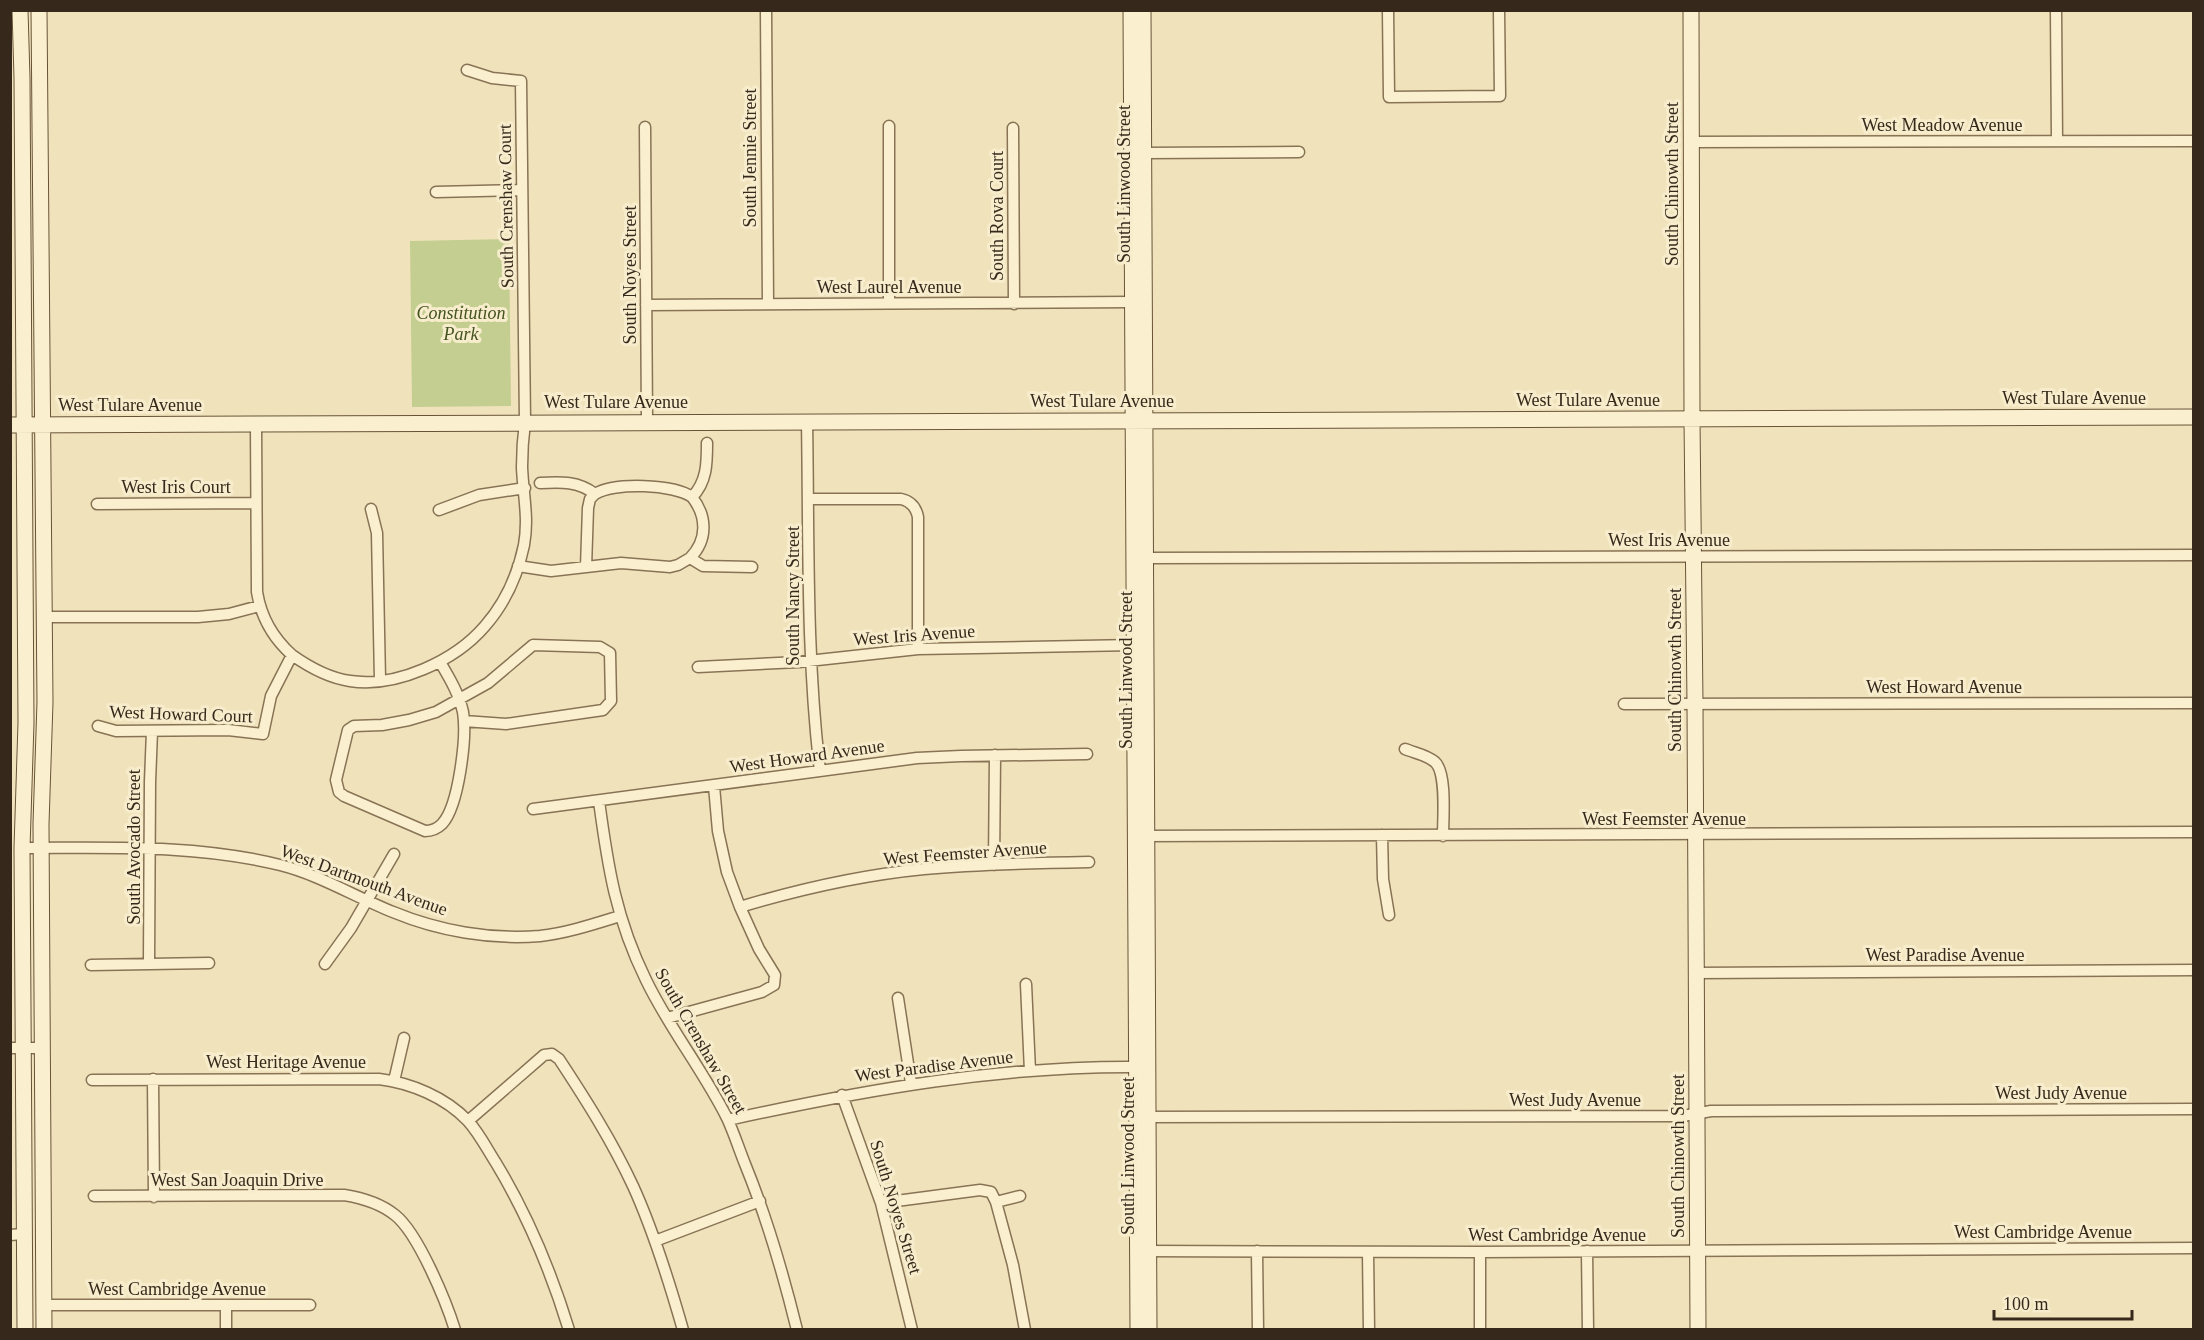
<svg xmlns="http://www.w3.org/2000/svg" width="2204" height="1340" font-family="Georgia,serif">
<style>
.green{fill:#c3ce90}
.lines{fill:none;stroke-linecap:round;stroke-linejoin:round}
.street-casing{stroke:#887355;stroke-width:13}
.secondary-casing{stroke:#695338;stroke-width:17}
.street{stroke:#faf0cf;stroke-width:10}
.secondary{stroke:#faf0cf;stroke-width:15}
.labels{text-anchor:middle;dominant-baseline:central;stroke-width:6;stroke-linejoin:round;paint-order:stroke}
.street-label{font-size:18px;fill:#36291b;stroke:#f7edcc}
.park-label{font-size:18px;font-style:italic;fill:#445320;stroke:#f7edcc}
</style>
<rect width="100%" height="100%" fill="#f0e3bc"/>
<path class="green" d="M 509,239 L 511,406 L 412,407 L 410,241 Z"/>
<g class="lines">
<defs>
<path id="street" d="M 766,10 L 768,304
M 1388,10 L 1389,97 L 1500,96 L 1499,10
M 2056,10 L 2057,141
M 889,126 L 889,303
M 645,127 L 647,422
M 1013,128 L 1014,304
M 1691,142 L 2194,141
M 1144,153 L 1299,152
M 436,192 L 522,190
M 646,305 L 1132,302
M 807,421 C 809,537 806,654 820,771
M 540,483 C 561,482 578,481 595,494 C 614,482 674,484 692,497
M 808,499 L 901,499 C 911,501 916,507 918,517 L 918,649
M 97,504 L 256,503
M 371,509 L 377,533 L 380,680
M 439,510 L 479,495 L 525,488
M 690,558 C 708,540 707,516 692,497 C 707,482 707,463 707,443
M 1145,558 L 2194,555
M 518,566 L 551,571 L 621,563 L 670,567 L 678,565 L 690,558 L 703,566 L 752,567
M 586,567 L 588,508 L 590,499 L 595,494
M 45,617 L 198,617 L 229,614 L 259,606
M 292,655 C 309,667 329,678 350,681 C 396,688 455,661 485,626 C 505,603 518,574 524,545 C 529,518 523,494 522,467 C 522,452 523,437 525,422 L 521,81 L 492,78 L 467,70
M 440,662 C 450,679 459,694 463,712 C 467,736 459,806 442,824 C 437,829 432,831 425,831 L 344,796 L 339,792 L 336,780 L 348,730 L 354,726 L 382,725 L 409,720 L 436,712 L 488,683 L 533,645 L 600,647 L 610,653 L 611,701 L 603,710 L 506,724 L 464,721
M 698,667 L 799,662 L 918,649 L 1134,645
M 1624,704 L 2194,703
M 98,726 L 116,731 L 228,730 L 263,734 L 271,696 L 292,655 C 273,638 261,617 257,592 L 256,424
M 1405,749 C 1415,753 1427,755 1435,762 C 1447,773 1443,819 1443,836
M 599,801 C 608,868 616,919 646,980 C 669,1028 703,1070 727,1118 C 734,1133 739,1149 745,1164 C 767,1218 783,1273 797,1330
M 533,809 L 917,758 L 961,756 L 1087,754
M 1382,835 L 1383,879 L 1389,915
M 1141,836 L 2194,832
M 22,848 C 108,848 196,844 280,865 C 320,875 355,897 393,912 C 439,931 491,940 540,936 C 567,933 594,924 620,916
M 994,865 L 995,755
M 740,907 C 800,889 862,875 924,869 C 979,864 1034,863 1089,862
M 149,963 L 150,782 L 152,731
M 325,964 L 351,928 L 394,854
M 91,965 L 209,963
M 1696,973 L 2194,970
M 1026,984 L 1030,1071
M 898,998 L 911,1083
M 667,1018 L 762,992 L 774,985 L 775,975 L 759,949 L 740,907 L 727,872 L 718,831 L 714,786
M 10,1048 L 43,1048
M 153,1079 L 154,1197
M 92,1080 L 379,1079 C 411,1083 445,1097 468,1121 C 479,1133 487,1149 496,1163 C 528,1216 551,1271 569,1330
M 394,1081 L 404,1038
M 842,1095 L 881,1203 L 912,1330
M 1142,1117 L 1683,1116 L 1711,1111 L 2194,1109
M 728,1120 C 864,1090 1003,1065 1143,1067
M 468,1121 L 544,1055 L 552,1054 L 559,1059 C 586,1100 612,1141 633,1186 C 654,1232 669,1281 683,1330
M 94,1196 L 344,1195 C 363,1198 380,1203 395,1215 C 418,1233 446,1301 455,1330
M 996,1202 L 1013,1265 L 1025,1330
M 881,1203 L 980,1190 L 991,1192 L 996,1202 L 1020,1196
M 10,1235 L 24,1234
M 655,1241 L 760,1201
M 1143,1251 L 1480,1252 L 2194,1248
M 1257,1251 L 1258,1330
M 1587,1251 L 1588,1330
M 1368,1252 L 1369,1330
M 1480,1252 L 1480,1330
M 44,1305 L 310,1305
M 226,1330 L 226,1306"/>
<path id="secondary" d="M 20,10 L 22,78 L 26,723 L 22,848 L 25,1330
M 39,10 L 45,702 L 41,824 L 44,1330
M 1131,10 L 1138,1330
M 1143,10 L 1149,1330
M 1691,10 L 1692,419 L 1695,704 L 1698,1330
M 10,425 L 2194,417"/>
</defs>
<use href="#street" class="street-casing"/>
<use href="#secondary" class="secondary-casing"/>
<use href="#street" class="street"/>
<use href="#secondary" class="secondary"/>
</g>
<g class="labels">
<g class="street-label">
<text x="1942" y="125">West Meadow Avenue</text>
<text transform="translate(750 158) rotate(-90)">South Jennie Street</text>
<text transform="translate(1124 184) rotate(-90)">South Linwood Street</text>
<text transform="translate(1672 184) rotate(-90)">South Chinowth Street</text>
<text transform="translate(506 206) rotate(-91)">South Crenshaw Court</text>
<text transform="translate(997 216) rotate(-90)">South Rova Court</text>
<text transform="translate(630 275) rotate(-90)">South Noyes Street</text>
<text x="889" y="287">West Laurel Avenue</text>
<text x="2074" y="398">West Tulare Avenue</text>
<text x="1588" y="400">West Tulare Avenue</text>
<text x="1102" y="401">West Tulare Avenue</text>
<text x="616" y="402">West Tulare Avenue</text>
<text x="130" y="405">West Tulare Avenue</text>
<text x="176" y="487">West Iris Court</text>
<text x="1669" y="540">West Iris Avenue</text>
<text transform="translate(793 596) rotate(-90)">South Nancy Street</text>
<text transform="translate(914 635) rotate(-4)">West Iris Avenue</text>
<text transform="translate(1126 670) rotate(-90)">South Linwood Street</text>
<text transform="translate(1675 670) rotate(-90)">South Chinowth Street</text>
<text x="1944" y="687">West Howard Avenue</text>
<text transform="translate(181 714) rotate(2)">West Howard Court</text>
<text transform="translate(807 756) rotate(-8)">West Howard Avenue</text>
<text x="1664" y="819">West Feemster Avenue</text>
<text transform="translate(134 847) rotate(-90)">South Avocado Street</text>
<text transform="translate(965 853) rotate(-4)">West Feemster Avenue</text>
<text transform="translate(364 880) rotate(20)">West Dartmouth Avenue</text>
<text x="1945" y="955">West Paradise Avenue</text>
<text transform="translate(701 1041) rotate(60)">South Crenshaw Street</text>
<text x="286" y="1062">West Heritage Avenue</text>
<text transform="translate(934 1066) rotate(-7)">West Paradise Avenue</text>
<text x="2061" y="1093">West Judy Avenue</text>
<text x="1575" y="1100">West Judy Avenue</text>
<text transform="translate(1128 1156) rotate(-90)">South Linwood Street</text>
<text transform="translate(1678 1156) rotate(-90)">South Chinowth Street</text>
<text x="237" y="1180">West San Joaquin Drive</text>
<text transform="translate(896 1207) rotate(73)">South Noyes Street</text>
<text x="2043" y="1232">West Cambridge Avenue</text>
<text x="1557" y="1235">West Cambridge Avenue</text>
<text x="177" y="1289">West Cambridge Avenue</text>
</g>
<g class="park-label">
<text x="461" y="313">Constitution<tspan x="461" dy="21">Park</tspan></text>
</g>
</g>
<rect width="2204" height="1340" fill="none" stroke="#36291b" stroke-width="24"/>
<path d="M1994 1310v9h138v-9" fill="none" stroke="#36291b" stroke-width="3"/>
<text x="2003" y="1310" font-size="18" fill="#36291b" stroke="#f7edcc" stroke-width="4.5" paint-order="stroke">100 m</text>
</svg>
